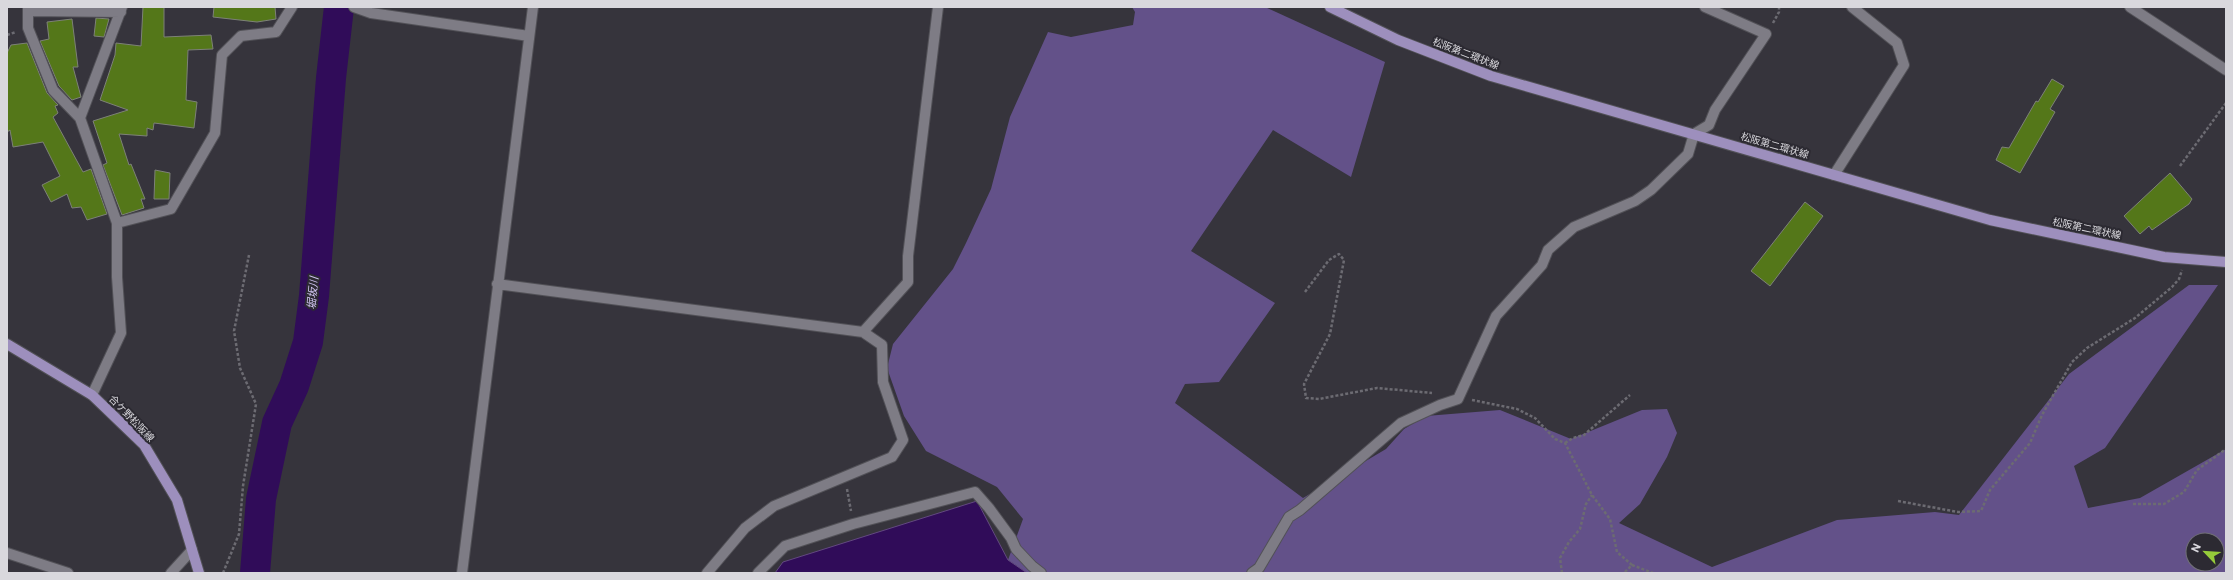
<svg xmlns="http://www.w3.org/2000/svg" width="2233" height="580" font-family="Commissioner,'Noto Sans JP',sans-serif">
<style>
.green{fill:#635189;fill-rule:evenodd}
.water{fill:#300c59;stroke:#634981}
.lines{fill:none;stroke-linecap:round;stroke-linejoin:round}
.river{stroke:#300c59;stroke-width:30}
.building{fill:#547719;stroke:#7d8178}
.minor-casing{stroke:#525157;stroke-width:12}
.major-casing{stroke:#525157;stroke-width:12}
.path{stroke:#6c6b72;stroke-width:2.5;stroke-dasharray:3 2;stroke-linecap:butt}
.minor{stroke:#7e7c85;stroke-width:10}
.major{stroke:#9d8fbd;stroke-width:10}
.labels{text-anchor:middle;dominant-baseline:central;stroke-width:4;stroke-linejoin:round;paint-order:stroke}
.street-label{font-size:10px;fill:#d9d8dd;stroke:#2c2a32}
.water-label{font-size:11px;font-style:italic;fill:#d1c5f1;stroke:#2c2a32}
</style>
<rect width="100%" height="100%" fill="#36343c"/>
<path class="green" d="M 1132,7 L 1265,7 L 1385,62 L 1351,177 L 1273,130 L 1191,251 L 1275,303 L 1219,382 L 1185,384 L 1175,403 L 1303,498 L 1386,449 L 1404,429 L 1426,416 L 1500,410 L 1571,439 L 1642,410 L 1667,409 L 1677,433 L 1667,457 L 1640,504 L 1619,523 L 1712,567 L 1837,520 L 1935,512 L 1959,515 L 2069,374 L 2189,285 L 2218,285 L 2105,448 L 2074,466 L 2088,508 L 2140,498 L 2226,449 L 2226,573 L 1027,573 L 1008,560 L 1023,519 L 997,487 L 926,451 L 904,416 L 887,368 L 893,344 L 953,269 L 966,243 L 991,189 L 1010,117 L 1048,32 L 1071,37 L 1133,25 L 1135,12 ZM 2193,540 L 2217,540 L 2217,564 L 2193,564 Z"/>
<path class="water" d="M 977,501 L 1008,560 L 1027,573 L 775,573 L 783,562 Z"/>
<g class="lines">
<path class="river" d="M 255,573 L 261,499 L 277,423 L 294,386 L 308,342 L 314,296 L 331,78 L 339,7"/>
</g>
<path class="building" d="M 143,7 L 164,7 L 164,37 L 211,35 L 213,49 L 188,50 L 186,100 L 197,102 L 194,128 L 154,123 L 153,130 L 147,128 L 147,136 L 119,134 L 129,165 L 131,164 L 145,199 L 141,199 L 144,208 L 122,215 L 103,165 L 107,163 L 93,121 L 128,110 L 100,100 L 115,55 L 116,43 L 141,46 Z
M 214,7 L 275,7 L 276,19 L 257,22 L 213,17 Z
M 96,18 L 109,19 L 104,37 L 94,36 Z
M 72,19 L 78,67 L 73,67 L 81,97 L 72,100 L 59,86 L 40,41 L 49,39 L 47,22 Z
M 27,43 L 47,93 L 58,105 L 55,106 L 58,113 L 53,117 L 83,172 L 91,169 L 107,214 L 87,220 L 81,207 L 72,208 L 67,194 L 51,202 L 42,185 L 60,176 L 43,142 L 13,147 L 10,130 L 7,132 L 7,53 L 11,45 Z
M 2052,79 L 2064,86 L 2050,109 L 2055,112 L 2020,173 L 1996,160 L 2002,147 L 2009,148 L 2036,101 L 2038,102 Z
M 155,170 L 170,173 L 169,199 L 154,199 Z
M 2170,173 L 2192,199 L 2189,204 L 2152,230 L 2149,226 L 2140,234 L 2124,216 Z
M 1805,202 L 1823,216 L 1770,286 L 1751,271 Z"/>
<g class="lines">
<defs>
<path id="minor" d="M 28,7 L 28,28 L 53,90 L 80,118 L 117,223 L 117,277 L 121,333 L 92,395
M 354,7 L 371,13 L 529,36
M 2130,7 L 2226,70
M 28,11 L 121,12
M 80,118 L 122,7
M 1834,175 L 1904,65 L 1897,43 L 1852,7
M 117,223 L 171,209 L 215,133 L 222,55 L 241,36 L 276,32 L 292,7
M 497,284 L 863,332 L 882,345 L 883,382 L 903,440 L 892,457 L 774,506 L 745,528 L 707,573
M 863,332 L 908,282 L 908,256 L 938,7
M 7,553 L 68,573
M 171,573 L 192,550
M 462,573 L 533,7
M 758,573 L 785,546 L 853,524 L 975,492 L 989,508 L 1011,538 L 1016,549 L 1032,566 L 1041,573
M 1252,573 L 1259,568 L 1289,517 L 1300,510 L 1401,423 L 1440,405 L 1458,399 L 1496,316 L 1542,265 L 1548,250 L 1574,227 L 1635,201 L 1651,190 L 1688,154 L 1694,134 L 1709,125 L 1715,110 L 1766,34 L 1705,7"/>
<path id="major" d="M 1330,7 L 1398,40 L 1491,76 L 1990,220 L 2164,257 L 2226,262
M 7,344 L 92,395 L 144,445 L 177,500 L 199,573"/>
</defs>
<use href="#minor" class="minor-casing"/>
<use href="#major" class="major-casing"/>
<path class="path" d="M 1773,23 L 1779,12 L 1779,7
M 7,35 L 16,32
M 2180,166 L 2226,103
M 1305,292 L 1329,260 L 1339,254 L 1344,260 L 1330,334 L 1304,384 L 1306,398 L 1319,399 L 1377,388 L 1432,393
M 1472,400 L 1517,409 L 1535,418 L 1555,439 L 1565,443 L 1592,495 L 1610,519 L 1617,552 L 1632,565 L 1624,573
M 1565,443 L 1573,438 L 1584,435 L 1630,395
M 847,489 L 851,511
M 1898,501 L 1958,512 L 1981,511 L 1990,490 L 2030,443 L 2042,415 L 2072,362 L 2087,348 L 2135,318 L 2172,287 L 2179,279 L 2182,270
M 2133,504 L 2164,504 L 2184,492 L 2197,470 L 2226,449
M 1632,565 L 1653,573
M 223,573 L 239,534 L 243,486 L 256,404 L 240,368 L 234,331 L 249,255
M 1562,573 L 1560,558 L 1569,542 L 1580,529 L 1586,504 L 1592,495"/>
<use href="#minor" class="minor"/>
<use href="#major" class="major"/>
</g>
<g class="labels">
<g class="street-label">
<text transform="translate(1466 53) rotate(21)">松阪第二環状線</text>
<text transform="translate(1775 145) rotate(16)">松阪第二環状線</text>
<text transform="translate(2087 228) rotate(12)">松阪第二環状線</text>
<text transform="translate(132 418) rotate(46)">合ケ野松阪線</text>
</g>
<g class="water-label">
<text transform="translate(312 293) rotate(-85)">堀坂川</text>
</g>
</g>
<rect width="2233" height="580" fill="none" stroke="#d9d8dd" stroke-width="16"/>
<g transform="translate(2205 552) rotate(295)"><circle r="19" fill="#2c2a32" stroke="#717076"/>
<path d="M0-3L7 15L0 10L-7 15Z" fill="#95cc3a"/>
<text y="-6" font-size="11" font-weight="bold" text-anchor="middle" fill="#d9d8dd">N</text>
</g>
</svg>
